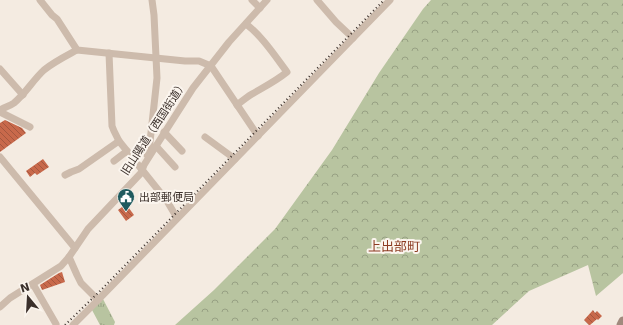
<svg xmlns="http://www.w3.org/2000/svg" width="623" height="325" font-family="'DejaVu Sans','Noto Sans JP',sans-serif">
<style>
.grass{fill:url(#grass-tufts)}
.forest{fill:url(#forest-crowns)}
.building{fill:url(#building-back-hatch)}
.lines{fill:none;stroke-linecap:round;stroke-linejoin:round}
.street{stroke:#cdbbac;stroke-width:7}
.secondary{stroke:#a18a7d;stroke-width:9}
.rail{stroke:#3b302b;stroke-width:2;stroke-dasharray:1 3;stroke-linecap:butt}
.labels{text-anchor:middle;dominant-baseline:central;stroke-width:4;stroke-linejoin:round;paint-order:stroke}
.street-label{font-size:11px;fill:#3b302b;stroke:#fbf5ee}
.poi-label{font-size:11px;fill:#3b302b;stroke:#fbf5ee;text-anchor:start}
.quarter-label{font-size:13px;fill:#8c3b22;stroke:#fbf5ee}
</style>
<defs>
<pattern id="grass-tufts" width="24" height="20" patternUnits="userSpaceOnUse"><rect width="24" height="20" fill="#b8c4a0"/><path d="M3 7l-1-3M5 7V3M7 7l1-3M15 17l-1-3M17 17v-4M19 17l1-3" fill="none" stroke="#97a083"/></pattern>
<pattern id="forest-crowns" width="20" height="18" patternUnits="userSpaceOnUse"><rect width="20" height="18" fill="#b8c4a0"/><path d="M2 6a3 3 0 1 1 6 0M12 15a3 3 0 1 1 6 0" fill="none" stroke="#97a083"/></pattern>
<pattern id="building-back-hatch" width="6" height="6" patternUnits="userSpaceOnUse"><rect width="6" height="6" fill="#c8694b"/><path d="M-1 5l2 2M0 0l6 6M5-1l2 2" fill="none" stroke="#a4573f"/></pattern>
</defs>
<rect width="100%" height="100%" fill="#f4ebe1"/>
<polygon class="grass" points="103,299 115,322 114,325 100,325 92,310"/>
<polygon class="forest" points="431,0 623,0 623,273 596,296 588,265 529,291 492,325 175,325 214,290 275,229 332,150 379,73 423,9"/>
<g class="building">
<polygon points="5,120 22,128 26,133 0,152 0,123"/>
<polygon points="43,159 49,167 37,175 35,173 30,177 26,171"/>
<polygon points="126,204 134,215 126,221 118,210"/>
<polygon points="62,272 65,282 42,290 40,285 59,273"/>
<polygon points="593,310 595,313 597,311 602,316 598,320 597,319 590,325 589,325 584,320"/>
</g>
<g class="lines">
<g class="street">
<polyline points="40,0 52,15 57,19 77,50 185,61 199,61 211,66 258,136"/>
<polyline points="252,0 260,8"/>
<polyline points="353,38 390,0"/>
<polyline points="109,53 112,126 114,131 119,141 167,201 177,218"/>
<polyline points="0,69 23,95"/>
<path d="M237,105C242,101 247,97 252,94C264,87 276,81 287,72C275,56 262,36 246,24"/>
<path d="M0,110C5,107 10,106 14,103C26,93 33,80 44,70C54,62 66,56 77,50"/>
<polyline points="0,112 30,127"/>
<polyline points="164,132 182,151"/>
<polyline points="205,137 235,159"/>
<polyline points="156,146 175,167"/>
<polyline points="147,155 149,151 157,78 154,15 152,0"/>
<polyline points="0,157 75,248"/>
<polyline points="114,161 127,151"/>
<polyline points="65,175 71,172 79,169 119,141"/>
<polyline points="69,257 77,275 81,283 98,300"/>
<polyline points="33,284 56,324"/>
<polyline points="0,307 10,298 61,266 69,257 88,229 141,173 144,165 156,146 193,88 229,42 267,0"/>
<polyline points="73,325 98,300 353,38 336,22 317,0"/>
</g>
<polyline class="secondary" points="621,325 623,321"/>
<polyline class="rail" points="65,325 100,291 384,0"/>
</g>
<defs>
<symbol id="civic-pin" viewBox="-11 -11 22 30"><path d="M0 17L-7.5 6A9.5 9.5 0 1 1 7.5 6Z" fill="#1f5a5e" stroke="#fbf5ee"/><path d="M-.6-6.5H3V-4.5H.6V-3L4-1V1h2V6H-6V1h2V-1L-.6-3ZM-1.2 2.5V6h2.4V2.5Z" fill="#fff"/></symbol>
</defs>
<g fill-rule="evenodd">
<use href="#civic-pin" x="116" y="187" width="20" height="27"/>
</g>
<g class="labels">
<g class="street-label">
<text transform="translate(154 128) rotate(-57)">旧山陽道（西国街道）</text>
</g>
<g class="poi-label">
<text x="139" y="197">出部郵便局</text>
</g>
<g class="quarter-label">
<text x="394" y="246">上出部町</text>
</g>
</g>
<g transform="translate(28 297) rotate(342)" stroke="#fbf5ee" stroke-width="3" paint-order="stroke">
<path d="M0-3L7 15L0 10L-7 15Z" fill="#3b302b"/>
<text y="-6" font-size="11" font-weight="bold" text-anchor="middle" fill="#3b302b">N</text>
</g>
</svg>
